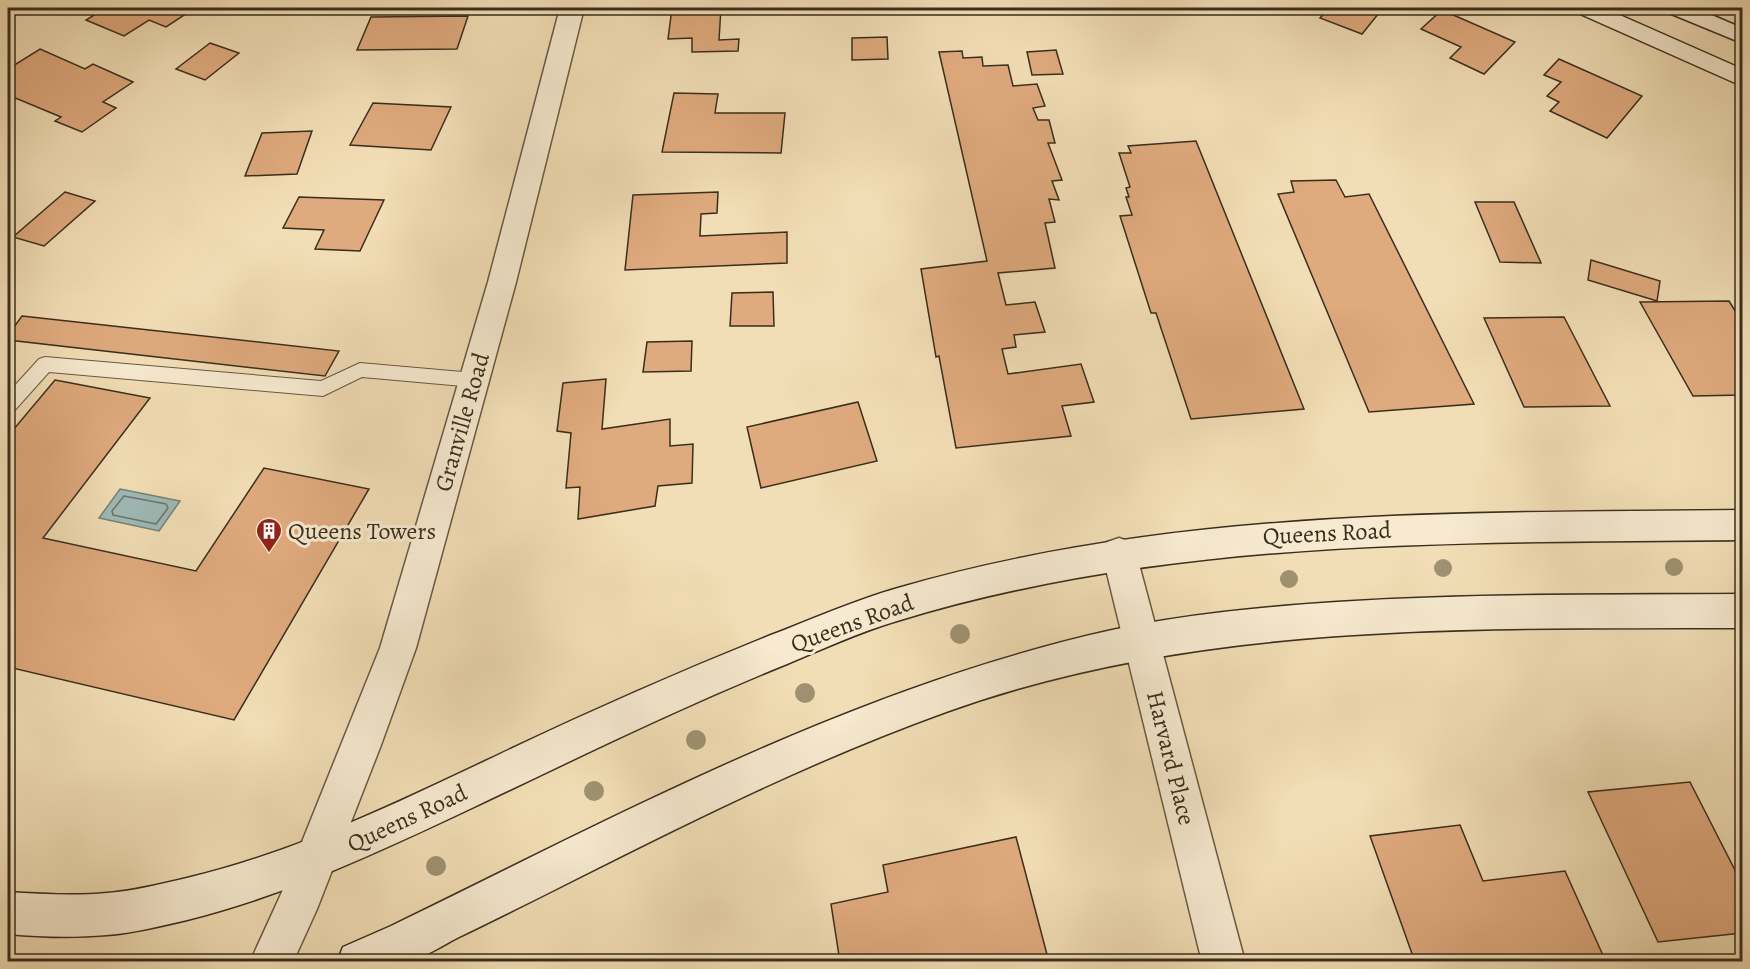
<svg xmlns="http://www.w3.org/2000/svg" width="1750" height="969" font-family="Alegreya,serif">
<style>
.water{fill:#9fbab8;stroke:#76827a;stroke-width:1.5}
.lines{fill:none;stroke-linecap:round;stroke-linejoin:round}
.shore{stroke:#6c746b;stroke-width:1.5}
.building{fill:#dfaa7e;stroke:#392e1e;stroke-width:1.5}
.lane-casing{stroke:#675a44;stroke-width:2}
.street-casing{stroke:#675a44;stroke-width:3}
.secondary-casing{stroke:#392e1e;stroke-width:3}
.lane{fill:#f7ead0;fill-rule:evenodd}
.street{fill:#f7ead0;fill-rule:evenodd}
.secondary{fill:#f7ead0;fill-rule:evenodd}
.tree{fill:#9f9171}
.labels{text-anchor:middle;dominant-baseline:central;stroke-width:6;stroke-linejoin:round;paint-order:stroke}
.street-label{font-size:24px;fill:#392e1e;stroke:#f7ead0}
.poi-label{font-size:24px;fill:#392e1e;stroke:#f7ead0;text-anchor:start}
</style>
<rect width="100%" height="100%" fill="#f2deb6"/>
<filter id="stains"><feTurbulence type="fractalNoise" baseFrequency=".00333" numOctaves="4"/><feColorMatrix values="0 0 0 0 .2 0 0 0 0 .09 0 0 0 0 .02 0 0 0 .5 -.17"/></filter>
<radialGradient id="worn" r=".72"><stop offset=".6" stop-color="#630" stop-opacity="0"/><stop offset="1" stop-color="#630" stop-opacity=".3"/></radialGradient>
<polygon class="water" points="120,489 180,501 159,531 99,518"/>
<g class="lines">
<polygon class="shore" points="124,496 166,504 168,508 156,524 113,515 112,511"/>
</g>
<g class="building">
<polygon points="105,8 195,8 166,27 149,20 124,36 86,20"/>
<polygon points="672,8 721,8 719,40 739,39 738,51 692,52 692,38 668,39"/>
<polygon points="1329,8 1383,8 1362,34 1320,18"/>
<polygon points="1442,10 1515,42 1484,74 1450,58 1461,47 1421,29"/>
<polygon points="468,16 457,49 357,50 371,17"/>
<polygon points="887,37 888,59 852,60 852,38"/>
<polygon points="210,43 239,53 205,80 176,69"/>
<polygon points="40,49 85,69 93,64 133,82 103,102 116,108 82,132 55,121 61,117 8,95 8,69"/>
<polygon points="1056,50 1063,74 1032,75 1027,52"/>
<polygon points="962,51 963,58 982,57 983,66 1008,65 1013,86 1037,84 1045,106 1033,108 1038,120 1049,120 1055,143 1048,143 1062,180 1052,181 1059,200 1049,199 1055,222 1045,223 1055,268 998,273 1006,305 1035,302 1045,332 1014,335 1016,347 1002,349 1008,374 1081,364 1094,402 1062,406 1071,436 956,448 939,356 936,357 921,269 987,261 939,52"/>
<polygon points="1559,59 1642,96 1607,138 1550,111 1559,102 1547,96 1561,82 1544,75"/>
<polygon points="674,93 718,94 715,113 785,113 781,153 662,152"/>
<polygon points="373,103 451,107 431,150 350,145"/>
<polygon points="312,131 297,174 245,176 262,133"/>
<polygon points="1196,141 1304,409 1191,419 1156,313 1151,313 1120,216 1132,215 1126,197 1129,197 1126,188 1130,187 1119,153 1131,153 1128,146"/>
<polygon points="1336,180 1345,197 1369,194 1474,404 1369,412 1278,194 1294,192 1291,181"/>
<polygon points="65,192 95,201 44,246 13,237"/>
<polygon points="718,192 717,213 701,214 700,236 787,232 787,263 625,270 633,195"/>
<polygon points="299,197 384,200 360,251 315,249 324,230 283,228"/>
<polygon points="1475,202 1514,202 1541,263 1500,262"/>
<polygon points="1591,260 1660,281 1657,301 1588,280"/>
<polygon points="773,292 774,326 730,326 732,293"/>
<polygon points="1729,301 1742,322 1742,395 1693,396 1640,302"/>
<polygon points="22,316 339,351 325,376 8,340 8,335"/>
<polygon points="1564,317 1610,406 1524,407 1484,318"/>
<polygon points="692,341 691,371 643,372 647,342"/>
<polygon points="606,379 602,429 670,419 670,446 693,444 692,483 658,486 655,506 578,519 580,487 566,488 571,433 557,431 563,383"/>
<polygon points="55,380 150,398 43,538 196,571 264,468 369,489 234,720 8,667 8,436"/>
<polygon points="858,402 877,461 761,488 747,427"/>
<polygon points="1690,782 1742,884 1742,933 1658,942 1588,792"/>
<polygon points="1460,825 1483,881 1565,871 1606,962 1415,962 1370,836"/>
<polygon points="1016,837 1049,962 900,962 899,956 876,962 840,962 831,904 888,892 883,865"/>
</g>
<g class="lines">
<defs>
<polygon id="lane" points="45,357 321,381 360,363 474,373 480,375 483,380 480,385 474,387 362,377 323,396 49,372 15,410 8,412 8,393 39,359"/>
<g id="street">
<polygon points="560,8 584,8 516,282 416,648 381,745 317,909 293,962 250,962 281,894 380,648 488,282"/>
<polygon points="1119,538 1131,542 1136,553 1245,962 1202,962 1102,553 1107,542"/>
</g>
<g id="secondary">
<polygon points="1574,8 1604,8 1742,69 1742,86 1578,13"/>
<polygon points="1665,8 1695,8 1742,28 1742,43 1669,13"/>
<path d="M1742,510V540C1458,543 1171,537 897,621C859,632 823,649 787,664C681,707 577,758 474,807C381,851 287,895 187,920C161,926 134,933 107,935C74,938 40,937 8,934V892C41,894 74,896 107,893C134,891 161,884 187,878C296,852 397,803 498,755C588,712 679,672 771,635C813,619 855,600 898,588C1173,508 1459,513 1742,510Z"/>
<path d="M1742,594V628C1475,629 1201,620 946,712C818,758 697,818 576,879C536,899 497,919 457,938C442,946 426,956 410,961C393,965 356,962 337,962L343,947L391,926C625,812 856,687 1112,630C1185,614 1262,607 1337,602C1472,593 1607,595 1742,594Z"/>
</g>
</defs>
<use href="#lane" class="lane-casing"/>
<use href="#street" class="street-casing"/>
<use href="#secondary" class="secondary-casing"/>
<use href="#lane" class="lane"/>
<use href="#street" class="street"/>
<use href="#secondary" class="secondary"/>
</g>
<g class="tree">
<circle cx="1674" cy="567" r="9"/>
<circle cx="1443" cy="568" r="9"/>
<circle cx="1289" cy="579" r="9"/>
<circle cx="960" cy="634" r="10"/>
<circle cx="805" cy="693" r="10"/>
<circle cx="696" cy="740" r="10"/>
<circle cx="594" cy="791" r="10"/>
<circle cx="436" cy="866" r="10"/>
</g>
<defs>
<symbol id="building-pin" viewBox="-11 -11 22 30"><path d="M0 17L-7.5 6A9.5 9.5 0 1 1 7.5 6Z" fill="#8f2418" stroke="#f7ead0"/><path d="M-4-6H4V6H1V3H-1V6H-4ZM-2.5-4.3h1.7v1.8h-1.7ZM.8-4.3h1.7v1.8H.8ZM-2.5-1h1.7V.8h-1.7ZM.8-1h1.7V.8H.8Z" fill="#fff"/></symbol>
</defs>
<g fill-rule="evenodd">
<use href="#building-pin" x="254" y="516" width="30" height="40"/>
</g>
<g class="labels">
<g class="street-label">
<text transform="translate(462 422) rotate(-74)">Granville Road</text>
<text transform="translate(1327 533) rotate(-3)">Queens Road</text>
<text transform="translate(852 623) rotate(-20)">Queens Road</text>
<text transform="translate(1171 758) rotate(76)">Harvard Place</text>
<text transform="translate(407 818) rotate(-25)">Queens Road</text>
</g>
<g class="poi-label">
<text x="288" y="531">Queens Towers</text>
</g>
</g>
<rect width="1750" height="969" fill="none" stroke="#f2deb6" stroke-width="30"/>
<rect x="9" y="9" width="1732" height="951" fill="none" stroke="#392e1e" stroke-width="3"/>
<rect x="15" y="15" width="1720" height="939" fill="none" stroke="#392e1e" stroke-width="1.5"/>
<rect width="100%" height="100%" filter="url(#stains)"/>
<rect width="100%" height="100%" fill="url(#worn)"/>
</svg>
